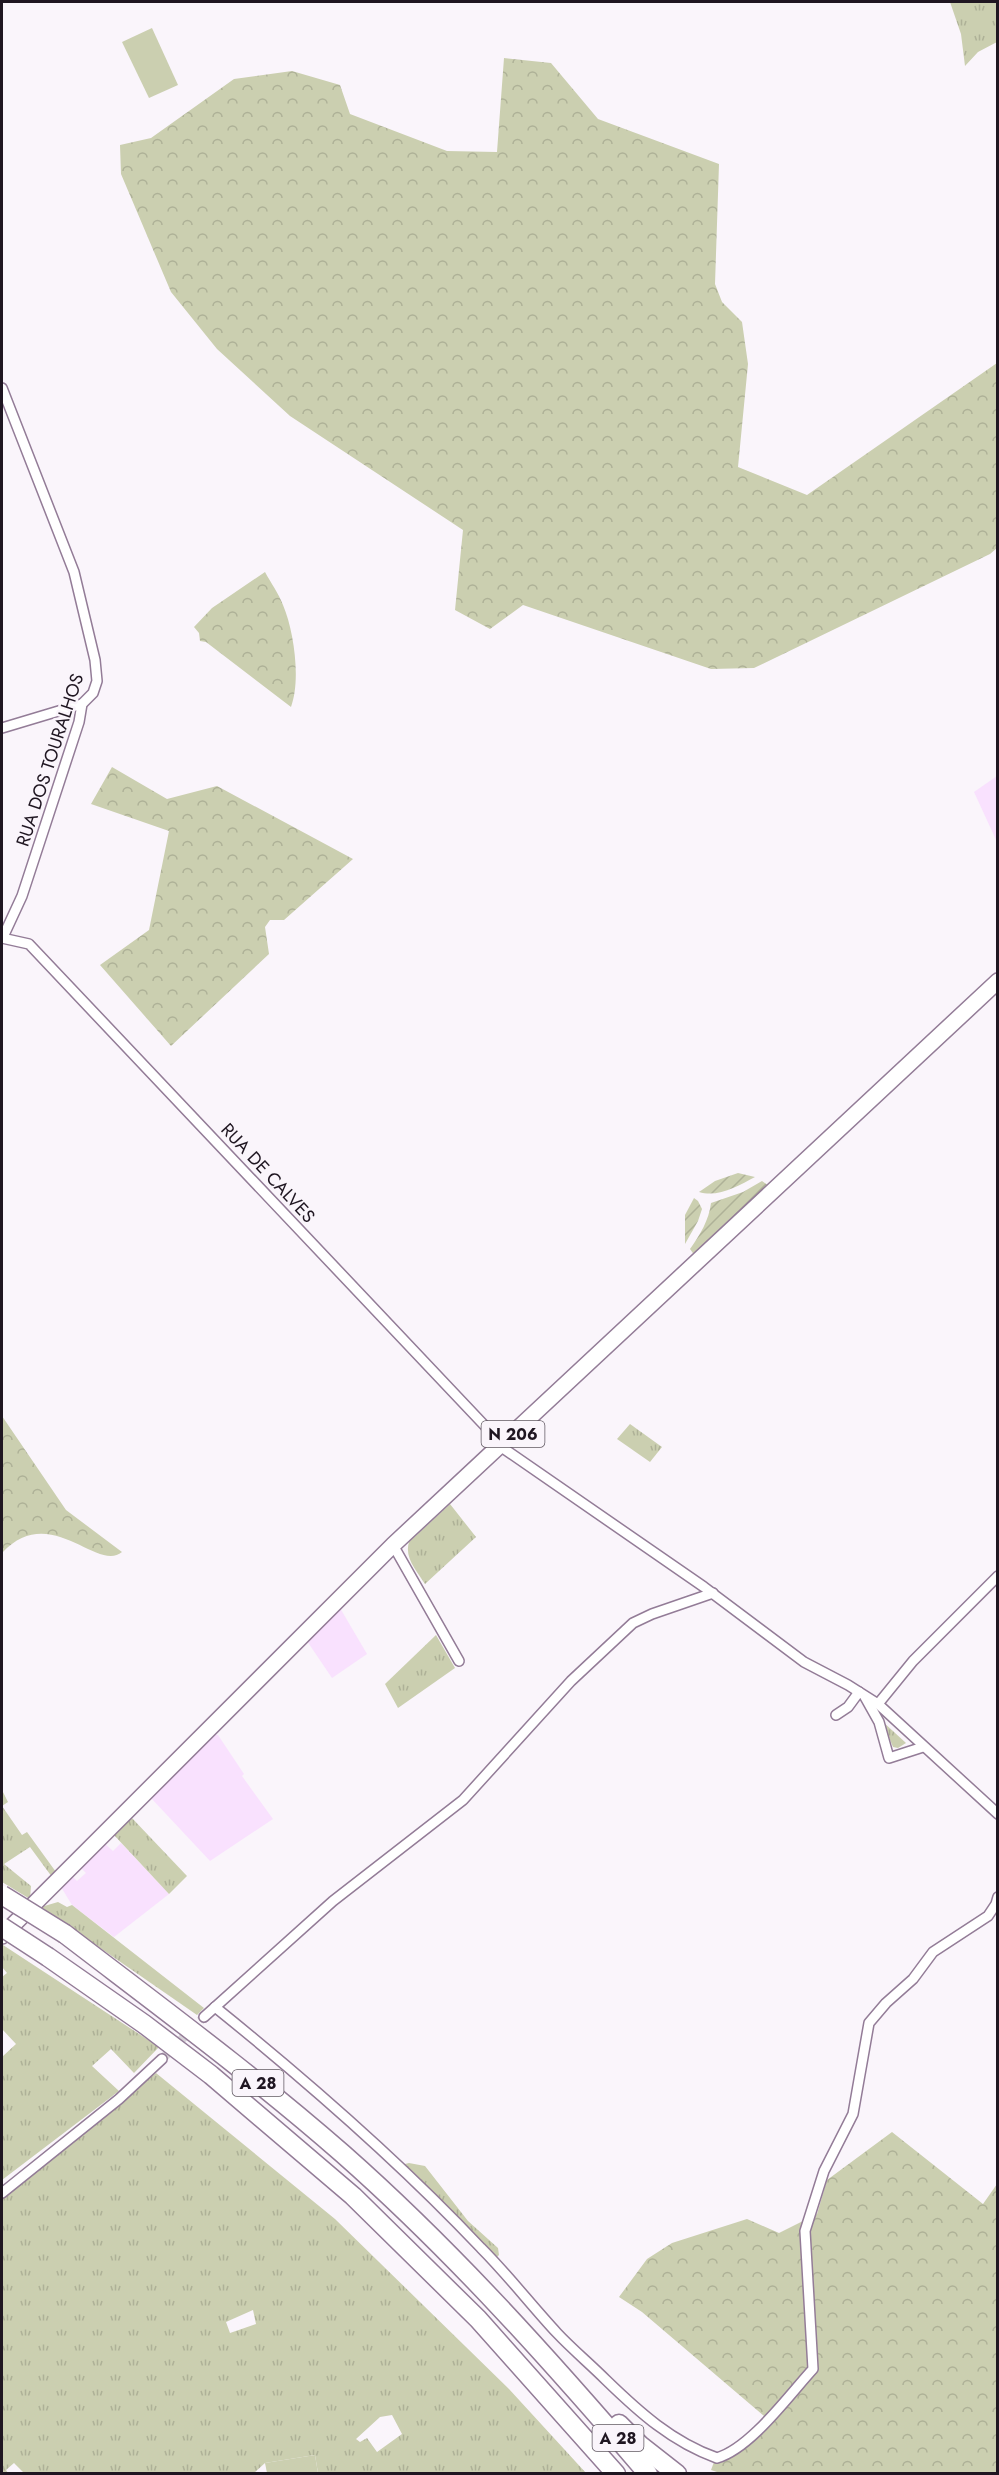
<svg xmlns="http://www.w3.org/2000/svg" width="999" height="2475" font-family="Jost,sans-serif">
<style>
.built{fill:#f9e1fe}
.grass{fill:url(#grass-tufts);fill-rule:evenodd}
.forest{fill:url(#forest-crowns)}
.garden{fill:url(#garden-furrows)}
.pitch{fill:#cbcfb0}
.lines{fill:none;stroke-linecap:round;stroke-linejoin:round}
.minor-tunnel{stroke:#d9d4da;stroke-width:9;stroke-dasharray:9 4.5;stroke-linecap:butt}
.minor-casing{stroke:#937c97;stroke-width:12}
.primary-casing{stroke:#937c97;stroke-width:18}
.motorway-casing{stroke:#937c97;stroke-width:21}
.minor{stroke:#fff;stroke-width:9}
.primary{stroke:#fff;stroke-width:15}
.motorway{stroke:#fff;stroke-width:18}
.motorway-bridge-casing{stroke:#937c97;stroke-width:21;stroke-linecap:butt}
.motorway-bridge{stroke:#fff;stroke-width:18}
.labels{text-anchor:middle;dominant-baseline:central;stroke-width:5;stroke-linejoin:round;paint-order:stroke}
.shield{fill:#faf5fb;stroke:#615962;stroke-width:1.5}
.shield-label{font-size:16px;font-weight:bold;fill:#1f1621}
.street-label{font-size:18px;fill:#1f1621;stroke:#faf5fb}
</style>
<defs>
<pattern id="grass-tufts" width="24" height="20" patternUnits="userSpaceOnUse" patternTransform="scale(1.5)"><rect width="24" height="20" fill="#cbcfb0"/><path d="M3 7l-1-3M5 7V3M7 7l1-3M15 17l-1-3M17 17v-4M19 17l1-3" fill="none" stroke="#aeb197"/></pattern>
<pattern id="forest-crowns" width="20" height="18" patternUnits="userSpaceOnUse" patternTransform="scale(1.5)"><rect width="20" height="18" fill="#cbcfb0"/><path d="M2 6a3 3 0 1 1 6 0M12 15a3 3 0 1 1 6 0" fill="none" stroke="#aeb197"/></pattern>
<pattern id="garden-furrows" width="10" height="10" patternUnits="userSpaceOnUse" patternTransform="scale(1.5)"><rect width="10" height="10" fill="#cbcfb0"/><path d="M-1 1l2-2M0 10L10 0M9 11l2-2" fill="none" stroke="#aeb197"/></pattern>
</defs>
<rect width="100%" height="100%" fill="#faf5fb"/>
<g class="built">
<polygon points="997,776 997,842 974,792"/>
<polygon points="340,1608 367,1654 332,1678 307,1641"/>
<polygon points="213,1735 218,1735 244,1774 242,1776 273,1819 210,1861 151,1798"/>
<polygon points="121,1843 169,1894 114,1937 72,1905 61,1887 73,1877 77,1881 86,1873 81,1868 105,1844 113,1851"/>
</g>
<g class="grass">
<polygon points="950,2 997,2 997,42 978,52 965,66 961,34"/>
<polygon points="630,1424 662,1447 650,1462 617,1439"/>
<path d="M450,1504L476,1537L425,1584C417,1571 404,1558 409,1542Z"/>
<polygon points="436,1635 455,1668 398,1708 385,1684"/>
<polygon points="882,1721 906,1743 898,1748 893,1747"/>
<polygon points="2,1790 8,1802 2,1806 22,1835 27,1832 56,1872 52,1877 30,1847 4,1864 31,1886 30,1899 2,1882"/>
<polygon points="131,1817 187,1876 169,1894 114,1835"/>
<polygon points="58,1902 67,1907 72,1905 204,2008 197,2015 41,1907"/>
<polygon points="3,1945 159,2047 134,2073 111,2049 92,2066 119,2091 2,2180 2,2057 16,2044 2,2029 2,1977 7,1973 2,1967 2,1946"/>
<path d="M156,2073L335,2219L509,2389L586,2473H318L315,2455L265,2463L254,2473L25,2474L14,2463L6,2470L8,2473L2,2474V2196ZM253,2310L256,2324L230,2333L226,2322ZM392,2415L402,2434L377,2452L367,2438L360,2442L356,2439L380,2417Z"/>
<polygon points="409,2163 425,2166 468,2221 498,2248 499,2255 495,2259 401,2165"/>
</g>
<g class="forest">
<polygon points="504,58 551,63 598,119 719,164 715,284 722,302 742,322 748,364 738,467 807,495 997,363 997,548 990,554 754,668 711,669 523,605 490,629 455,610 463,530 290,416 217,349 171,292 121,174 120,145 151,138 234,79 292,71 340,85 350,114 447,151 497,152"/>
<path d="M265,572C271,583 279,594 283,605C294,631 301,680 291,707L206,642L200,641L199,633L194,627L212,608Z"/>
<polygon points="112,767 167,799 217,786 353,859 284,920 270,920 265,927 269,954 171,1046 100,965 149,930 169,831 91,804"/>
<path d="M2,1416L66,1510L122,1552C97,1573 50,1501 2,1553Z"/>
<polygon points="892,2132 983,2204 997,2184 997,2473 723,2474 711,2470 714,2462 728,2458 770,2421 642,2312 619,2297 647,2259 672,2243 747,2219 779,2233 817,2214 827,2180"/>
</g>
<g class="garden">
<path d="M738,1173L755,1177C738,1186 718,1198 699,1192L715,1181Z"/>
<path d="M762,1181L769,1186L695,1256L690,1249C700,1235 709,1220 711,1203L743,1192Z"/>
<polygon points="694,1198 698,1201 702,1209 698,1221 685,1244 685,1215"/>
</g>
<g class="pitch">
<polygon points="152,28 178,85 149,98 122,42"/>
<polygon points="315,2455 318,2473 267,2473 265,2463"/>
</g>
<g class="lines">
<polyline class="minor-tunnel" points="162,2059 204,2017"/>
<defs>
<g id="minor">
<polyline points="2,388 74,572 95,660 97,681 93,693 82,704 79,722 22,896 3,937"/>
<polyline points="2,728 82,704"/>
<polyline points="2,938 29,944 485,1426 500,1446 704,1587 804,1662 848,1685 878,1704 998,1814"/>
<polyline points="393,1545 459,1661"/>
<polyline points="865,1697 879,1722 889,1758 923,1747"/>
<polyline points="878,1704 913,1661 998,1576"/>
<polyline points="836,1715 848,1707 859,1692"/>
<path d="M215,2007C308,2082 399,2161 481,2248C508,2275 531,2305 557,2333C572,2349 590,2364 606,2380C639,2412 672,2442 717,2458C751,2448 789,2395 813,2369L805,2231L824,2171L853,2114L869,2023L886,2003L913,1979L933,1952L988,1916L996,1904L998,1897"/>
<polyline points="204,2017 333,1901 463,1800 571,1681 633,1623 652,1614 713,1593"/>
<polyline points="2,2193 119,2099 162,2059"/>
</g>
<polyline id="primary" points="2,1936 393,1545 998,981"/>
<g id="motorway">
<path d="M65,1934C159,2006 254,2076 343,2154C454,2252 552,2362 648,2474"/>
<polyline points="48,1957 144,2024 211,2075 353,2196 478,2319 616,2474"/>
<polyline points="619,2424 640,2445 677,2474"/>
</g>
</defs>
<use href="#minor" class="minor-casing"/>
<use href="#primary" class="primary-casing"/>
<use href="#motorway" class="motorway-casing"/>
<use href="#minor" class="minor"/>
<use href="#primary" class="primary"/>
<use href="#motorway" class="motorway"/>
<defs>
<g id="motorway-bridge">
<polyline points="2,1895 65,1934"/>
<polyline points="2,1927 48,1957"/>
</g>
</defs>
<use href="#motorway-bridge" class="motorway-bridge-casing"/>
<use href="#motorway-bridge" class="motorway-bridge"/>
</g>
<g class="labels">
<g class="shield">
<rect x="481.5" y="1421" width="63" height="26" rx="4.5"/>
<rect x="232.5" y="2070" width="51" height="26" rx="4.5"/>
<rect x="592.5" y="2425" width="51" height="26" rx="4.5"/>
</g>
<g class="shield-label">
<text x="513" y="1434">N 206</text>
<text x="258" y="2083">A 28</text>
<text x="618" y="2438">A 28</text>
</g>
<g class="street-label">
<text transform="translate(50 760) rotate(-72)">RUA DOS TOURALHOS</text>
<text transform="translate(268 1173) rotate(47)">RUA DE CALVES</text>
</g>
</g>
<rect width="999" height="2475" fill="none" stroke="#1f1621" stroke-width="6"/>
</svg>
